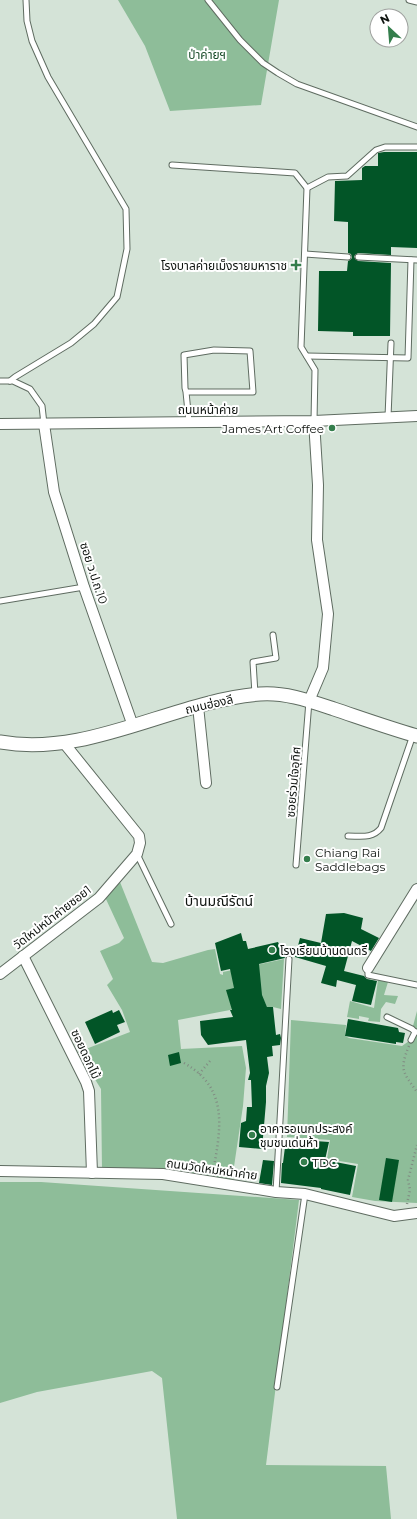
<svg xmlns="http://www.w3.org/2000/svg" width="417" height="1519" font-family="Montserrat,'Noto Sans Thai',sans-serif">
<style>
.green{fill:#8ebd99}
.building{fill:#025527}
.lines{fill:none;stroke-linecap:round;stroke-linejoin:round}
.service-casing{stroke:#5f6c61;stroke-width:7}
.minor-casing{stroke:#5f6c61;stroke-width:12}
.tertiary-casing{stroke:#5f6c61;stroke-width:15}
.path{stroke:#808b82;stroke-width:2.5;stroke-dasharray:1 3;stroke-linecap:butt}
.service{stroke:#fff;stroke-width:5}
.minor{stroke:#fff;stroke-width:10}
.tertiary{stroke:#fff;stroke-width:13}
.poi-dot{fill:#347e4c;stroke:#fff;stroke-width:1.5}
.labels{text-anchor:middle;dominant-baseline:central;stroke-width:4;stroke-linejoin:round;paint-order:stroke}
.park-label{font-size:12px;fill:#194c2a;stroke:#fff}
.poi-label{font-size:12px;fill:#0f1410;stroke:#fff;text-anchor:start}
.street-label{font-size:12px;fill:#0f1410;stroke:#fff}
.quarter-label{font-size:14px;fill:#0f1410;stroke:#fff}
</style>
<rect width="100%" height="100%" fill="#d4e3d7"/>
<g class="green">
<polygon points="118,0 279,0 261,105 170,111 145,46"/>
<path d="M120,882L152,962L163,963L208,950L215,949L220,974L223,975V972L284,959L281,1009L273,1007H267L263,999L230,1010L178,1020L181,1049L242,1046L246,1068L243,1106L232,1180C189,1173 146,1170 102,1170L101,1089L78,1052L130,1032L122,1010L107,985L113,979L100,951L119,943L124,938L105,897Z"/>
<polygon points="378,980 388,982 384,995 398,996 395,1004 386,1002 381,1009 380,1022 368,1021 369,1018 359,1016 359,1019 347,1017 350,1001 374,1008"/>
<polygon points="417,1011 417,1203 375,1201 352,1197 358,1164 327,1159 330,1140 287,1137 291,1020 346,1025 345,1036 349,1038 402,1046 409,1041"/>
<polygon points="0,1182 41,1182 299,1200 266,1465 386,1466 391,1519 177,1519 162,1378 152,1371 37,1392 0,1403"/>
</g>
<g class="building">
<polygon points="384,152 417,152 417,248 391,247 391,255 358,253 355,255 354,257 358,261 391,263 390,336 353,336 353,332 318,331 319,271 347,271 348,261 350,260 352,258 351,254 348,253 348,222 334,221 335,181 362,180 362,168 365,166 378,166 378,153"/>
<polygon points="344,913 363,918 361,929 379,938 371,951 352,941 344,971 364,976 367,979 377,981 371,1005 352,1001 356,985 337,980 336,987 321,983 326,966 295,957 300,938 321,943 326,914"/>
<polygon points="241,933 243,941 246,941 248,949 278,942 285,958 259,964 262,995 267,1007 273,1007 276,1035 280,1034 281,1038 280,1045 272,1046 273,1056 267,1057 269,1073 266,1086 266,1102 262,1149 239,1147 241,1123 246,1121 247,1107 252,1107 251,1080 248,1080 250,1073 246,1040 208,1045 201,1035 200,1021 233,1017 230,1010 232,1010 226,990 234,988 230,969 221,971 215,943"/>
<polygon points="112,1010 113,1013 119,1010 125,1022 117,1025 120,1032 95,1044 85,1022"/>
<polygon points="348,1019 398,1028 399,1032 405,1033 403,1043 396,1042 396,1044 345,1036"/>
<polygon points="179,1052 181,1063 170,1066 168,1055"/>
<polygon points="286,1139 329,1142 325,1160 356,1166 350,1195 321,1189 321,1188 281,1183 282,1163 283,1163"/>
<polygon points="386,1158 399,1160 392,1202 379,1200"/>
<polygon points="263,1160 274,1161 272,1185 259,1183"/>
</g>
<g class="lines">
<defs>
<g id="service">
<polyline points="208,0 240,40 263,63 278,73 297,84 417,127"/>
<polyline points="409,0 417,2"/>
<polyline points="172,165 295,173 307,188 301,347 315,370 314,421"/>
<polyline points="307,188 328,177 347,176 376,150 385,147 417,147"/>
<polyline points="305,254 348,257"/>
<polyline points="358,257 417,260"/>
<polyline points="307,356 408,358 411,260"/>
<polyline points="0,381 13,381 30,389 42,406 44,424"/>
<polyline points="10,381 15,377 71,343 94,324 117,297 127,249 126,209 48,77 32,41 27,21 26,0"/>
<polyline points="186,392 253,392 250,351 214,350 184,355 185,388 186,392 189,422"/>
<polyline points="388,417 391,343"/>
<polyline points="0,601 84,587"/>
<polyline points="255,694 253,662 276,658 273,635"/>
<path d="M348,836C361,836 372,839 381,828L413,735"/>
<polyline points="137,854 171,924"/>
<polyline points="296,865 309,701"/>
<polyline points="368,968 368,975 417,985"/>
<polyline points="387,1017 412,1029 415,1032"/>
<polyline points="411,1040 415,1032 417,1032"/>
<polyline points="276,1192 289,959"/>
<polyline points="277,1387 305,1194"/>
</g>
<g id="minor">
<polyline points="0,424 314,421 417,416"/>
<polyline points="44,424 54,492 84,587 133,726"/>
<polyline points="309,701 323,668 328,614 317,540 318,485 314,421"/>
<polyline points="198,706 206,783"/>
<polyline points="23,956 86,1082 89,1091 92,1173"/>
<polyline points="368,968 417,889"/>
<polyline points="0,974 99,898 137,854 140,843 139,836 64,743"/>
<polyline points="0,1171 163,1174 276,1192 305,1194 394,1216 417,1213"/>
</g>
<path id="tertiary" d="M0,742C88,758 173,701 260,694C285,692 310,701 334,709C361,718 389,728 417,736"/>
</defs>
<use href="#service" class="service-casing"/>
<use href="#minor" class="minor-casing"/>
<use href="#tertiary" class="tertiary-casing"/>
<g class="path">
<path d="M409,1046C399,1070 403,1072 417,1092"/>
<path d="M184,1063C229,1088 221,1128 213,1172"/>
<polyline points="199,1074 210,1061"/>
<polyline points="407,1204 410,1190 408,1180 417,1145"/>
</g>
<use href="#service" class="service"/>
<use href="#minor" class="minor"/>
<use href="#tertiary" class="tertiary"/>
</g>
<g class="poi-dot">
<path d="M294 259h4v4h4v4h-4v4h-4v-4h-4v-4h4z"/>
<circle cx="332" cy="428" r="4"/>
<circle cx="307" cy="859" r="4"/>
<circle cx="272" cy="950" r="4"/>
<circle cx="252" cy="1135" r="4"/>
<circle cx="304" cy="1162" r="4"/>
</g>
<g class="labels">
<g class="park-label">
<text x="207" y="54">ป่าค่ายฯ</text>
</g>
<g class="poi-label">
<text x="287" y="265" text-anchor="end">โรงบาลค่ายเม็งรายมหาราช</text>
<text x="324" y="428" text-anchor="end">James Art Coffee</text>
<text x="315" y="852">Chiang Rai<tspan x="315" dy="14">Saddlebags</tspan></text>
<text x="280" y="950">โรงเรียนบ้านดนตรี</text>
<text x="260" y="1128">อาคารอเนกประสงค์<tspan x="260" dy="14">ชุมชนเด่นห้า</tspan></text>
<text x="312" y="1162">TDC</text>
</g>
<g class="street-label">
<text x="208" y="409">ถนนหน้าค่าย</text>
<text transform="translate(94 573) rotate(72)">ซอย ว.ป.ถ.10</text>
<text transform="translate(209 704) rotate(-13)">ถนนฮ่องลี</text>
<text transform="translate(293 782) rotate(-85)">ซอยร่วมใจอุทิศ</text>
<text transform="translate(52 917) rotate(-38)">วัดใหม่หน้าค่ายซอย1</text>
<text transform="translate(86 1054) rotate(65)">ซอยดอกไม้</text>
<text transform="translate(212 1169) rotate(8)">ถนนวัดใหม่หน้าค่าย</text>
</g>
<g class="quarter-label">
<text x="219" y="901">บ้านมณีรัตน์</text>
</g>
</g>
<g transform="translate(389 28) rotate(334)"><circle r="19" fill="#ffffff" stroke="#9fa19f"/>
<path d="M0-3L7 15L0 10L-7 15Z" fill="#347e4c"/>
<text y="-6" font-size="11" font-weight="bold" text-anchor="middle" fill="#0f1410">N</text>
</g>
</svg>
